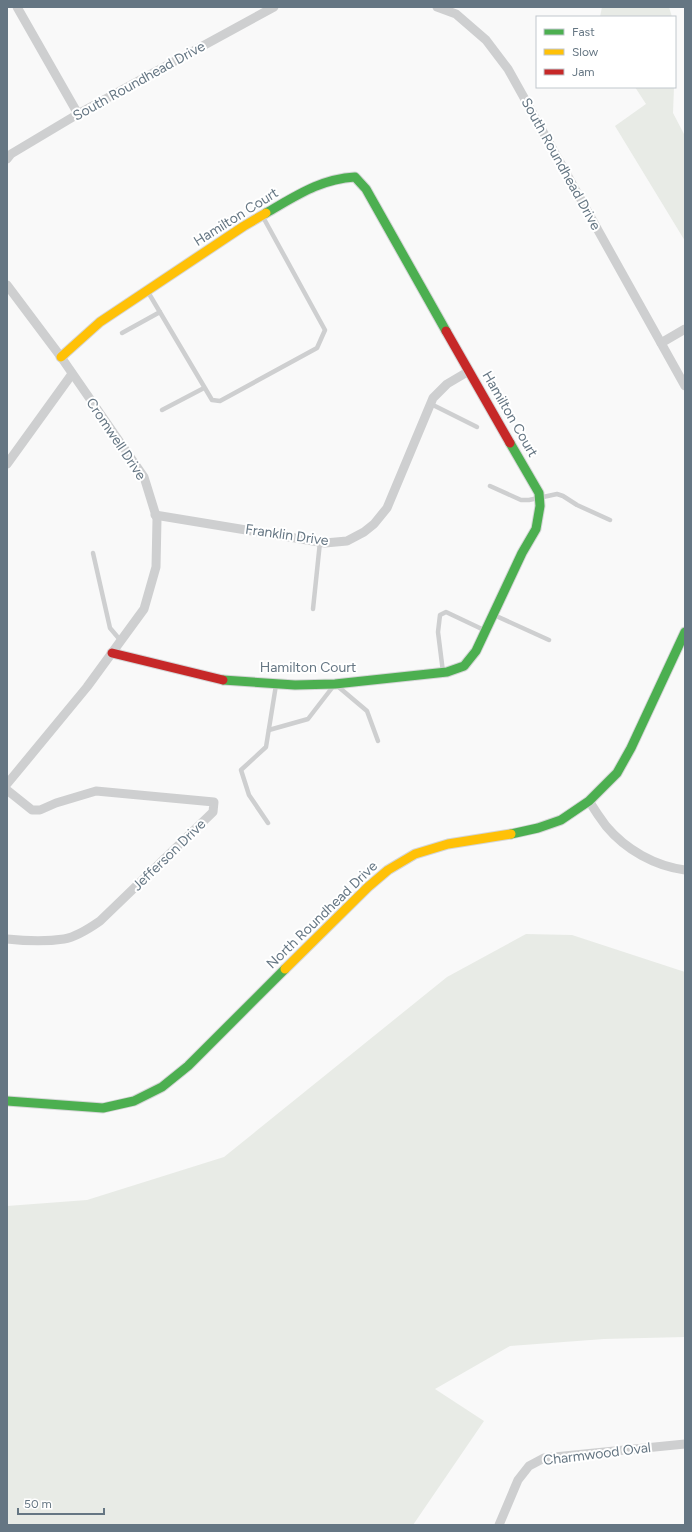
<svg xmlns="http://www.w3.org/2000/svg" width="692" height="1532" font-family="Figtree,sans-serif">
<style>
.green{fill:#e8ebe6}
.lines{fill:none;stroke-linecap:round;stroke-linejoin:round}
.fast-casing{stroke:#d5d6d7;stroke-width:11}
.slow-casing{stroke:#d5d6d7;stroke-width:11}
.jam-casing{stroke:#d5d6d7;stroke-width:11}
.lane{stroke:#cecfd0;stroke-width:4.5}
.street{stroke:#cecfd0;stroke-width:9}
.fast{stroke:#4caf50;stroke-width:9}
.slow{stroke:#ffc107;stroke-width:9}
.jam{stroke:#c62828;stroke-width:9}
.labels{text-anchor:middle;dominant-baseline:central;stroke-width:4;stroke-linejoin:round;paint-order:stroke}
.street-label{font-size:14px;fill:#657683;stroke:#fff}
</style>
<rect width="100%" height="100%" fill="#f9f9f9"/>
<g class="green">
<polygon points="602,7 669,7 672,17 600,17"/>
<polygon points="635,87 674,87 673,113 685,136 685,241 615,126 646,104"/>
<polygon points="526,934 572,935 685,972 685,1337 604,1339 510,1346 435,1389 484,1421 413,1525 7,1525 7,1206 87,1200 224,1157 447,977"/>
</g>
<g class="lines">
<defs>
<g id="fast">
<path d="M266,213C296,196 320,179 355,177L366,189L446,331"/>
<polyline points="223,680 295,685 335,684 447,672 464,666 476,651 522,553 536,529 540,506 539,493 510,443"/>
<polyline points="511,834 538,828 561,820 589,801 617,773 631,748 685,632"/>
<polyline points="7,1101 103,1108 134,1101 162,1087 188,1066 285,969"/>
</g>
<g id="slow">
<polyline points="61,357 100,322 244,226 266,213"/>
<polyline points="285,969 368,887 388,870 415,854 448,844 511,834"/>
</g>
<g id="jam">
<polyline points="446,331 510,443"/>
<polyline points="112,653 223,680"/>
</g>
</defs>
<use href="#fast" class="fast-casing"/>
<use href="#slow" class="slow-casing"/>
<use href="#jam" class="jam-casing"/>
<g class="lane">
<polyline points="148,292 212,400 220,401 317,348 325,330 263,217"/>
<polyline points="122,333 160,312"/>
<polyline points="431,404 477,427"/>
<polyline points="162,410 204,388"/>
<polyline points="490,486 521,500 529,500 557,494 563,496 577,505 610,520"/>
<polyline points="93,553 110,628 121,641"/>
<polyline points="313,609 320,542"/>
<polyline points="494,615 549,640"/>
<polyline points="443,672 438,632 440,615 446,612 484,630"/>
<polyline points="269,730 308,719 335,684 367,711 378,741"/>
<polyline points="268,823 249,795 241,770 266,747 276,685"/>
</g>
<g class="street">
<polyline points="17,7 78,114"/>
<polyline points="437,7 456,14 486,40 508,69 685,386"/>
<polyline points="7,159 11,154 78,114 274,7"/>
<polyline points="7,285 61,357 144,477 157,519 156,567 144,609 87,687 7,784"/>
<polyline points="661,343 685,329"/>
<polyline points="7,464 72,374"/>
<polyline points="155,515 325,543 347,541 364,532 374,524 387,508 433,398 447,384 469,371"/>
<path d="M7,790L32,810H40L56,803L96,791L214,802L213,812L100,921C90,928 76,937 64,939C45,942 25,941 7,939"/>
<path d="M589,801C594,809 600,818 606,826C626,850 655,866 685,870"/>
<polyline points="499,1525 518,1480 529,1466 544,1458 685,1444"/>
</g>
<use href="#fast" class="fast"/>
<use href="#slow" class="slow"/>
<use href="#jam" class="jam"/>
</g>
<g class="labels">
<g class="street-label">
<text transform="translate(139 81) rotate(-29)">South Roundhead Drive</text>
<text transform="translate(561 164) rotate(61)">South Roundhead Drive</text>
<text transform="translate(236 217) rotate(-32)">Hamilton Court</text>
<text transform="translate(510 414) rotate(60)">Hamilton Court</text>
<text transform="translate(116 439) rotate(56)">Cromwell Drive</text>
<text transform="translate(287 535) rotate(8)">Franklin Drive</text>
<text x="308" y="667">Hamilton Court</text>
<text transform="translate(169 855) rotate(-44)">Jefferson Drive</text>
<text transform="translate(322 915) rotate(-44)">North Roundhead Drive</text>
<text transform="translate(597 1454) rotate(-7)">Charmwood Oval</text>
</g>
</g>
<rect width="692" height="1532" fill="none" stroke="#657683" stroke-width="16"/>
<rect x="536" y="16" width="140" height="72" fill="#ffffff" stroke="#c1c8cd"/>
<rect x="544" y="29" width="20" height="6" fill="#4caf50" stroke="#c1c8cd"/>
<text x="572" y="36" font-size="12" fill="#657683">Fast</text>
<rect x="544" y="49" width="20" height="6" fill="#ffc107" stroke="#c1c8cd"/>
<text x="572" y="56" font-size="12" fill="#657683">Slow</text>
<rect x="544" y="69" width="20" height="6" fill="#c62828" stroke="#c1c8cd"/>
<text x="572" y="76" font-size="12" fill="#657683">Jam</text>
<path d="M18 1508v6h86v-6" fill="none" stroke="#657683" stroke-width="2"/>
<text x="24" y="1508" font-size="12" fill="#657683" stroke="#ffffff" stroke-width="3" paint-order="stroke">50 m</text>
</svg>
